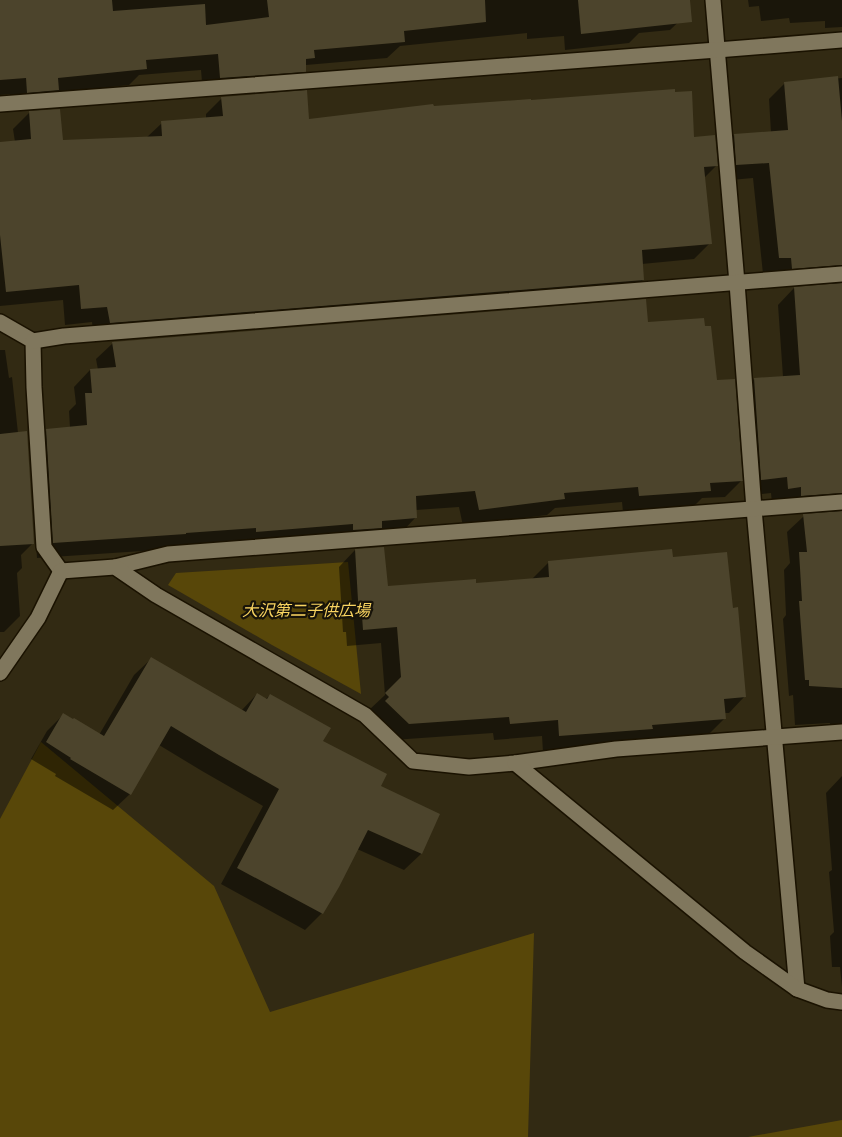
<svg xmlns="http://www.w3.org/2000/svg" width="842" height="1137" font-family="Spectral,'Noto Sans JP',serif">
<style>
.green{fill:#584709}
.shadow{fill:#0007}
.building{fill:#4c442c}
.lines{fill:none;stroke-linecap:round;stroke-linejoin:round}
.street-casing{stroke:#1a1200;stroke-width:18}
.street{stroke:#80775d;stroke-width:15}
.labels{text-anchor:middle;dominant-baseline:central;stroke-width:4.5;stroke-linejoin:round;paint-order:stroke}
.park-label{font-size:16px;font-style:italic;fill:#f9d460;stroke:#171309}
</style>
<rect width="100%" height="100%" fill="#322a13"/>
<g class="green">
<polygon points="348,562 361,694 272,645 168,585 176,573"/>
<polygon points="41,742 214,886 270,1012 534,933 528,1137 0,1137 0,819"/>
<polygon points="842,1120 842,1137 748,1137"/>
</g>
<g class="shadow">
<polygon points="0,0 686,0 687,14 670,30 639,33 629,43 565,50 564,36 527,39 527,33 400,46 387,58 306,65 305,71 288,88 203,94 201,70 139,75 129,85 55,93 11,109 10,94 0,95"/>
<polygon points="748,0 842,0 842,27 825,28 825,21 790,23 789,18 761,21 759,6 749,7"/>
<polygon points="842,78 842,728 830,729 830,723 795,725 793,695 789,696 783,619 786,615 784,570 790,563 787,532 804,516 834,513 829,509 772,504 771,493 745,496 738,396 754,379 783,377 778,305 794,288 834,285 830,282 763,274 753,178 720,181 718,152 734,135 771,133 769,99 785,83"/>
<polygon points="222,98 307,121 432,107 693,138 716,166 704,178 710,243 694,259 642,264 643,280 627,296 94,339 92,322 65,325 63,300 0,306 0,143 15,142 13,129 30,112 62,141 146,138 162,123 206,119 206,114"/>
<polygon points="647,324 716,382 741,481 725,497 702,498 693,507 623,512 622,502 555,508 547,515 463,526 459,507 416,510 416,517 400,534 37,558 30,447 47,430 70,428 69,411 76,404 74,387 90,370 98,370 96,359 113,343"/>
<polygon points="0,350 5,350 9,378 12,377 18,433 33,543 21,555 22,568 17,573 20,616 4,632 0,632"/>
<polygon points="355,550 386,587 475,585 532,579 549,562 671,558 731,609 745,696 729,713 724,713 725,718 708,735 543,752 542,736 494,740 493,733 393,740 369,710 385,695 381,643 347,646 346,632 343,632 339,567"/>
<polygon points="151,659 241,711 257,694 266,699 270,695 321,742 379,787 439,815 421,854 404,870 357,849 338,886 322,913 305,930 221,884 263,806 202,771 159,745 130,794 113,810 55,776 56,774 31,759 47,731 63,715 99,735 134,675"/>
<polygon points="842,776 842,987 840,967 832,967 830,936 834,932 829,872 832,870 826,793"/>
</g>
<g class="building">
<polygon points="0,0 112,0 113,11 205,4 206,25 269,17 267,0 485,0 486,22 404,31 405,42 314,50 315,58 306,59 306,72 220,78 218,54 146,60 147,69 58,78 59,90 27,93 26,78 0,80"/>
<polygon points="578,0 690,0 692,22 581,34"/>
<polygon points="838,76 842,121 842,265 792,269 791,258 779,258 769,163 736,165 734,134 788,130 784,82"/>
<polygon points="675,89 675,92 692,91 694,137 715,135 718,166 704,167 712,244 642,250 644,280 110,323 107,307 81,309 79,285 6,292 0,235 0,142 31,139 29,111 60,109 63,140 162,136 161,121 223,116 221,97 307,90 309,119 433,104 434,106 531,99 531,100"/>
<polygon points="842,283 842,493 801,496 801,487 788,489 787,477 761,480 754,378 800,375 794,287"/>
<polygon points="646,299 648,322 704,318 705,326 711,326 717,380 735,379 743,481 710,483 711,491 639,496 638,487 564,493 565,499 479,510 475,491 416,496 417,518 382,521 382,528 353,530 353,524 256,532 256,528 186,533 186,534 53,543 46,429 87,425 85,393 92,393 90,369 116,367 112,342"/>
<polygon points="27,431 34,544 0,546 0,434"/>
<polygon points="842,511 842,688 809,686 809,680 805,680 799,601 802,601 799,552 807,552 803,514"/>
<polygon points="384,547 388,586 476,579 476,583 549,577 548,561 672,549 673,557 727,552 733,608 738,607 746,697 724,699 726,719 652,725 653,729 559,736 558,720 510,724 509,717 409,724 385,701 389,697 385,693 401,677 397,627 363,630 362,616 359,617 355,549"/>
<polygon points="151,657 246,712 257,693 267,699 270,694 331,728 323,741 387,774 381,786 440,814 422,854 368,830 339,887 323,914 237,868 279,789 219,755 171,726 131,795 70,759 71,758 46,742 63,713 73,719 74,718 104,736"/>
</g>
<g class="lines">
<defs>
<g id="street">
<polyline points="713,0 737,283 754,509 797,989"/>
<polyline points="0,104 717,50 842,40"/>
<polyline points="0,322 33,341 34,387 44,547 61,571"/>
<polyline points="33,341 64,336 842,274"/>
<polyline points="115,567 168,554 842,502"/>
<polyline points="61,571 115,567 156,595 365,715 413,761 469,767 515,763 616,749 842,732"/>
<polyline points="0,673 38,618 61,571"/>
<polyline points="515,763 745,952 797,989 827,1000 842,1002"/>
</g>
</defs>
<use href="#street" class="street-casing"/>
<use href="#street" class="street"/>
</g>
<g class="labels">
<g class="park-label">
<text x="306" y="611">大沢第二子供広場</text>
</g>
</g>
</svg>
